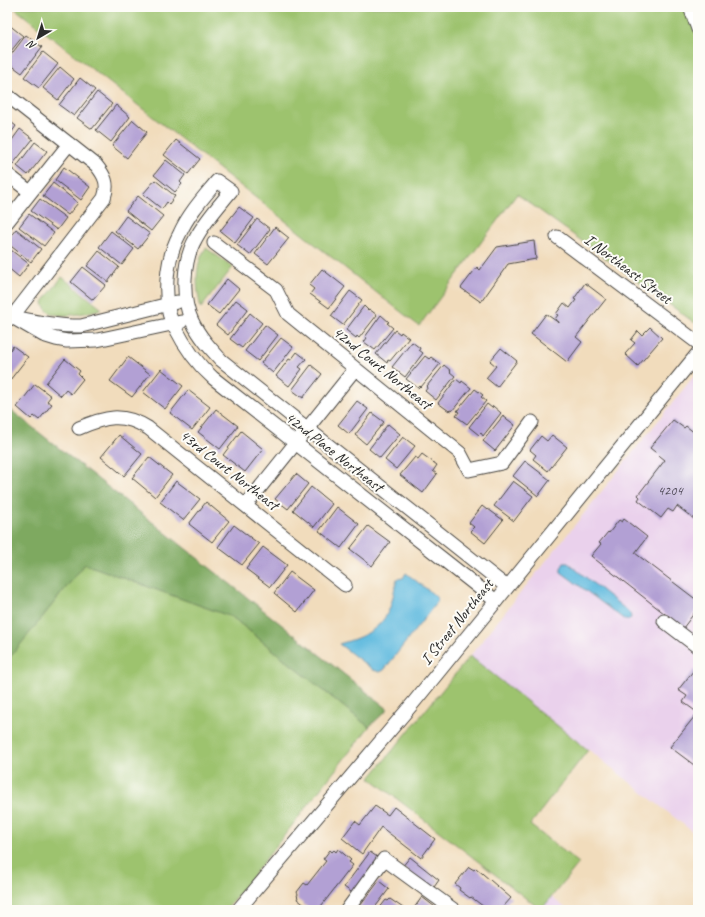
<svg xmlns="http://www.w3.org/2000/svg" width="705" height="917" font-family="Caveat,sans-serif">
<style>
.built{fill:#ead1ec}
.green{fill:#9dc36e;stroke:#64774c}
.forest{fill:#7ea961;stroke:#546a46}
.water{fill:#62bbdf;stroke:#467385}
.building{fill:#b2a0d4}
.lines{fill:none;stroke-linecap:round;stroke-linejoin:round}
.minor-casing{stroke:#494641;stroke-width:15}
.minor{stroke:#fff;stroke-width:13}
.labels{text-anchor:middle;dominant-baseline:central;stroke-width:4;stroke-linejoin:round;paint-order:stroke}
.number-label{font-size:14px;fill:#4d4855}
.street-label{font-size:16px;fill:#2b2b2b;stroke:#fdfcf7}
</style>
<rect width="100%" height="100%" fill="#fdfcf7"/>
<filter id="ink" filterUnits="userSpaceOnUse"><feTurbulence type="fractalNoise" baseFrequency=".025" numOctaves="2"/><feDisplacementMap in="SourceGraphic" scale="8" xChannelSelector="R" yChannelSelector="G"/><feConvolveMatrix kernelMatrix="1 2 1 2 8 2 1 2 1" color-interpolation-filters="sRGB"/></filter>
<filter id="wash" filterUnits="userSpaceOnUse"><feTurbulence type="fractalNoise" baseFrequency=".012" numOctaves="4" result="noise"/><feDisplacementMap in="SourceGraphic" scale="16" xChannelSelector="R" yChannelSelector="G"/><feGaussianBlur stdDeviation="0.9" result="paint"/><feColorMatrix in="noise" values="0 0 0 0 0 0 0 0 0 0 0 0 0 0 0 0 0 1.4 0 .05"/><feComposite in="paint" operator="in"/></filter>
<g filter="url(#wash)">
<rect width="100%" height="100%" fill="#f1dcbc"/>
<g class="built">
<polygon points="698,371 698,836 470,656"/>
<polygon points="551,897 568,910 541,910"/>
</g>
<g class="green">
<polygon points="13,7 698,7 698,319 695,323 517,194 419,326"/>
<path d="M206,248L233,267L201,308C196,289 194,264 206,248Z"/>
<path d="M62,277L102,309C88,312 46,325 43,302Z"/>
<polygon points="85,564 232,617 369,727 226,910 7,910 7,661"/>
<polygon points="470,656 588,750 530,825 579,863 541,910 370,778"/>
</g>
<polygon class="forest" points="7,407 388,709 369,727 232,617 85,564 7,661"/>
<g class="water">
<polygon points="564,563 568,563 630,613 631,618 628,620 625,620 561,572 561,568"/>
<path d="M406,573L433,594L437,598V602L384,670L380,672L373,670L339,644C359,638 378,632 388,612C393,602 394,589 397,579L403,578Z"/>
</g>
<g id="blocks">
<g class="building">
<polygon points="8,24 23,36 7,56 7,25"/>
<polygon points="26,35 42,47 22,73 7,62 7,60"/>
<polygon points="43,52 58,64 39,88 24,77"/>
<polygon points="60,67 74,79 58,100 43,88"/>
<polygon points="80,78 95,90 74,116 59,105"/>
<polygon points="97,92 112,104 92,129 77,118"/>
<polygon points="116,105 130,117 111,142 96,130"/>
<polygon points="7,119 16,126 7,139"/>
<polygon points="133,120 147,132 127,158 112,146"/>
<polygon points="20,129 33,139 13,164 7,159 7,147"/>
<polygon points="176,140 200,159 188,174 164,155"/>
<polygon points="35,142 47,151 28,175 17,166"/>
<polygon points="166,160 185,175 180,182 182,184 175,192 154,175"/>
<polygon points="64,167 90,187 81,200 55,180"/>
<polygon points="155,180 175,196 169,204 167,202 162,209 143,194"/>
<polygon points="53,183 78,203 68,215 43,196"/>
<polygon points="138,196 163,216 151,231 126,211"/>
<polygon points="40,199 66,218 57,230 31,211"/>
<polygon points="239,207 254,218 235,243 220,231"/>
<polygon points="29,214 54,233 44,246 19,227"/>
<polygon points="126,216 150,234 138,249 115,231"/>
<polygon points="257,219 270,229 250,255 237,245"/>
<polygon points="275,227 289,238 268,264 255,254"/>
<polygon points="16,229 41,249 31,262 7,243 7,241"/>
<polygon points="111,231 134,249 122,265 99,247"/>
<polygon points="534,241 536,259 508,264 481,302 461,288 477,267 480,270 497,247"/>
<polygon points="7,247 29,264 19,277 7,267"/>
<polygon points="99,251 119,267 108,282 87,266"/>
<polygon points="83,267 106,285 93,300 71,282"/>
<polygon points="322,269 345,287 329,308 310,294 314,289 309,285"/>
<polygon points="227,279 239,289 219,314 207,305"/>
<polygon points="585,283 606,299 576,337 582,342 567,362 531,334 546,314 559,323 559,322 555,319 558,315 556,314 564,303 570,308 576,300 574,299"/>
<polygon points="350,291 362,300 343,325 331,316"/>
<polygon points="236,300 248,309 228,335 216,325"/>
<polygon points="364,306 368,310 369,309 377,315 359,338 357,336 356,338 346,330"/>
<polygon points="250,313 262,323 242,348 230,339"/>
<polygon points="381,315 389,322 387,323 393,328 375,350 364,342 367,338 365,337"/>
<polygon points="265,325 278,335 258,361 245,351"/>
<polygon points="650,327 662,338 638,366 625,354 635,343 631,340 638,331 642,335"/>
<polygon points="395,330 400,334 401,332 409,338 390,361 388,360 387,363 376,354"/>
<polygon points="281,338 293,347 273,373 261,363"/>
<polygon points="412,342 420,348 419,350 423,353 405,377 392,367"/>
<polygon points="13,346 28,357 10,380 7,378 7,354"/>
<polygon points="501,348 517,361 497,387 486,378 496,366 490,361"/>
<polygon points="297,352 306,359 299,367 302,369 289,386 276,376 289,359 291,360"/>
<polygon points="425,356 429,359 431,357 440,364 421,387 420,386 418,388 406,379"/>
<polygon points="128,357 150,374 132,397 110,381"/>
<polygon points="65,359 80,371 78,374 83,379 71,394 66,390 61,396 46,383"/>
<polygon points="311,365 322,374 303,398 292,390"/>
<polygon points="444,365 451,371 450,372 455,376 436,400 425,391 428,387 427,386"/>
<polygon points="161,369 183,386 165,409 143,392"/>
<polygon points="456,379 461,383 462,381 471,388 452,411 450,410 449,411 438,403"/>
<polygon points="35,384 51,396 47,401 52,404 39,420 34,416 31,419 17,407"/>
<polygon points="475,389 483,395 481,397 486,401 467,424 456,416 459,412 457,411"/>
<polygon points="188,390 210,407 192,430 170,413"/>
<polygon points="357,401 368,409 349,434 338,425"/>
<polygon points="487,404 492,408 493,406 501,413 483,436 481,433 479,435 469,427"/>
<polygon points="216,409 238,426 220,449 198,432"/>
<polygon points="372,413 384,422 366,444 355,435"/>
<polygon points="503,416 515,425 495,451 483,441"/>
<polygon points="673,420 684,428 686,426 696,434 695,436 698,439 698,522 677,506 673,512 668,509 661,518 638,500 640,497 638,495 665,460 650,448"/>
<polygon points="388,424 400,434 380,458 369,449"/>
<polygon points="241,431 263,449 245,472 223,455"/>
<polygon points="119,435 142,454 124,476 101,457"/>
<polygon points="552,435 567,447 548,471 533,459 536,455 530,450 541,436 547,441"/>
<polygon points="403,437 415,446 396,469 385,460"/>
<polygon points="422,454 437,465 433,471 437,474 423,493 400,475 415,457 418,459"/>
<polygon points="149,457 172,475 155,497 132,478"/>
<polygon points="525,461 550,480 538,496 513,476"/>
<polygon points="296,474 308,484 288,509 275,499"/>
<polygon points="176,481 200,499 183,520 160,502"/>
<polygon points="513,481 533,496 514,521 494,506"/>
<polygon points="311,487 332,504 314,527 293,510"/>
<polygon points="206,502 229,521 212,542 189,524"/>
<polygon points="482,506 487,510 488,509 503,520 485,543 470,531 474,527 469,523"/>
<polygon points="337,507 359,524 341,548 319,531"/>
<polygon points="624,519 647,537 635,553 698,601 698,608 683,628 591,556 601,544 599,543 608,532 609,533 619,520 622,522"/>
<polygon points="234,525 259,544 242,565 218,547"/>
<polygon points="368,526 390,542 372,566 350,549"/>
<polygon points="263,547 287,565 270,587 246,569"/>
<polygon points="290,572 314,590 297,612 274,593"/>
<polygon points="694,670 698,674 698,713 683,702 687,696 678,690"/>
<polygon points="698,714 698,760 694,765 670,747 695,716 696,717"/>
<polygon points="375,806 388,815 394,807 435,839 421,858 381,827 362,854 342,838 355,821 360,825"/>
<polygon points="338,849 351,860 349,862 353,865 318,910 316,908 315,910 311,910 297,899 298,897 297,896 298,894 297,892 304,883 307,885 326,861 323,859 330,850 332,852 334,850 336,852"/>
<polygon points="370,852 380,859 354,894 344,887"/>
<polygon points="410,857 439,880 432,890 402,867"/>
<polygon points="469,867 474,870 476,868 511,898 504,906 510,910 488,910 471,897 470,898 459,890 460,888 455,884"/>
<polygon points="379,881 389,889 373,910 357,910"/>
<polygon points="422,897 439,910 416,910 414,908"/>
<polygon points="390,899 406,910 378,910 386,900 388,901"/>
</g>
</g>
</g>
<g filter="url(#ink)">
<use href="#blocks" fill-opacity="0" stroke="#494641" stroke-width="1"/>
<g class="lines">
<defs>
<g id="minor">
<polyline points="690,7 698,29"/>
<path d="M7,95L96,165C105,176 109,184 104,198L12,317L7,313"/>
<polyline points="7,174 30,192"/>
<polyline points="7,222 69,144"/>
<polyline points="557,237 698,343"/>
<polyline points="214,243 276,290 288,314 460,453 469,470 502,463 532,422"/>
<path d="M177,302L81,326C58,327 35,321 12,317L43,335L56,339L67,341L97,340L181,322"/>
<path d="M79,428C105,417 122,412 148,428L345,585"/>
<polyline points="246,505 355,369"/>
<path d="M496,601L213,378C196,363 185,347 175,327C173,323 170,318 169,313C164,286 167,257 180,233C189,213 204,197 217,181L231,191C218,207 205,221 196,238C183,260 181,298 192,321C199,336 210,348 221,360L507,587"/>
<polyline points="664,621 698,647"/>
<polyline points="238,910 414,702 698,353"/>
<polyline points="347,910 384,859 454,910"/>
</g>
</defs>
<use href="#minor" class="minor-casing"/>
<use href="#minor" class="minor"/>
</g>
</g>
<g class="labels">
<g class="number-label">
<text x="670" y="490">4204</text>
</g>
<g class="street-label">
<text transform="translate(628 269) rotate(37)">I Northeast Street</text>
<text transform="translate(382 368) rotate(39)">42nd Court Northeast</text>
<text transform="translate(334 452) rotate(38)">42nd Place Northeast</text>
<text transform="translate(229 470) rotate(38)">43rd Court Northeast</text>
<text transform="translate(457 622) rotate(-51)">I Street Northeast</text>
</g>
</g>
<rect width="705" height="917" fill="none" stroke="#fdfcf7" stroke-width="24"/>
<g transform="translate(38 38) rotate(218)" stroke="#fdfcf7" stroke-width="3" paint-order="stroke">
<path d="M0-3L7 15L0 10L-7 15Z" fill="#2b2b2b"/>
<text y="-6" font-size="11" font-weight="bold" text-anchor="middle" fill="#2b2b2b">N</text>
</g>
</svg>
